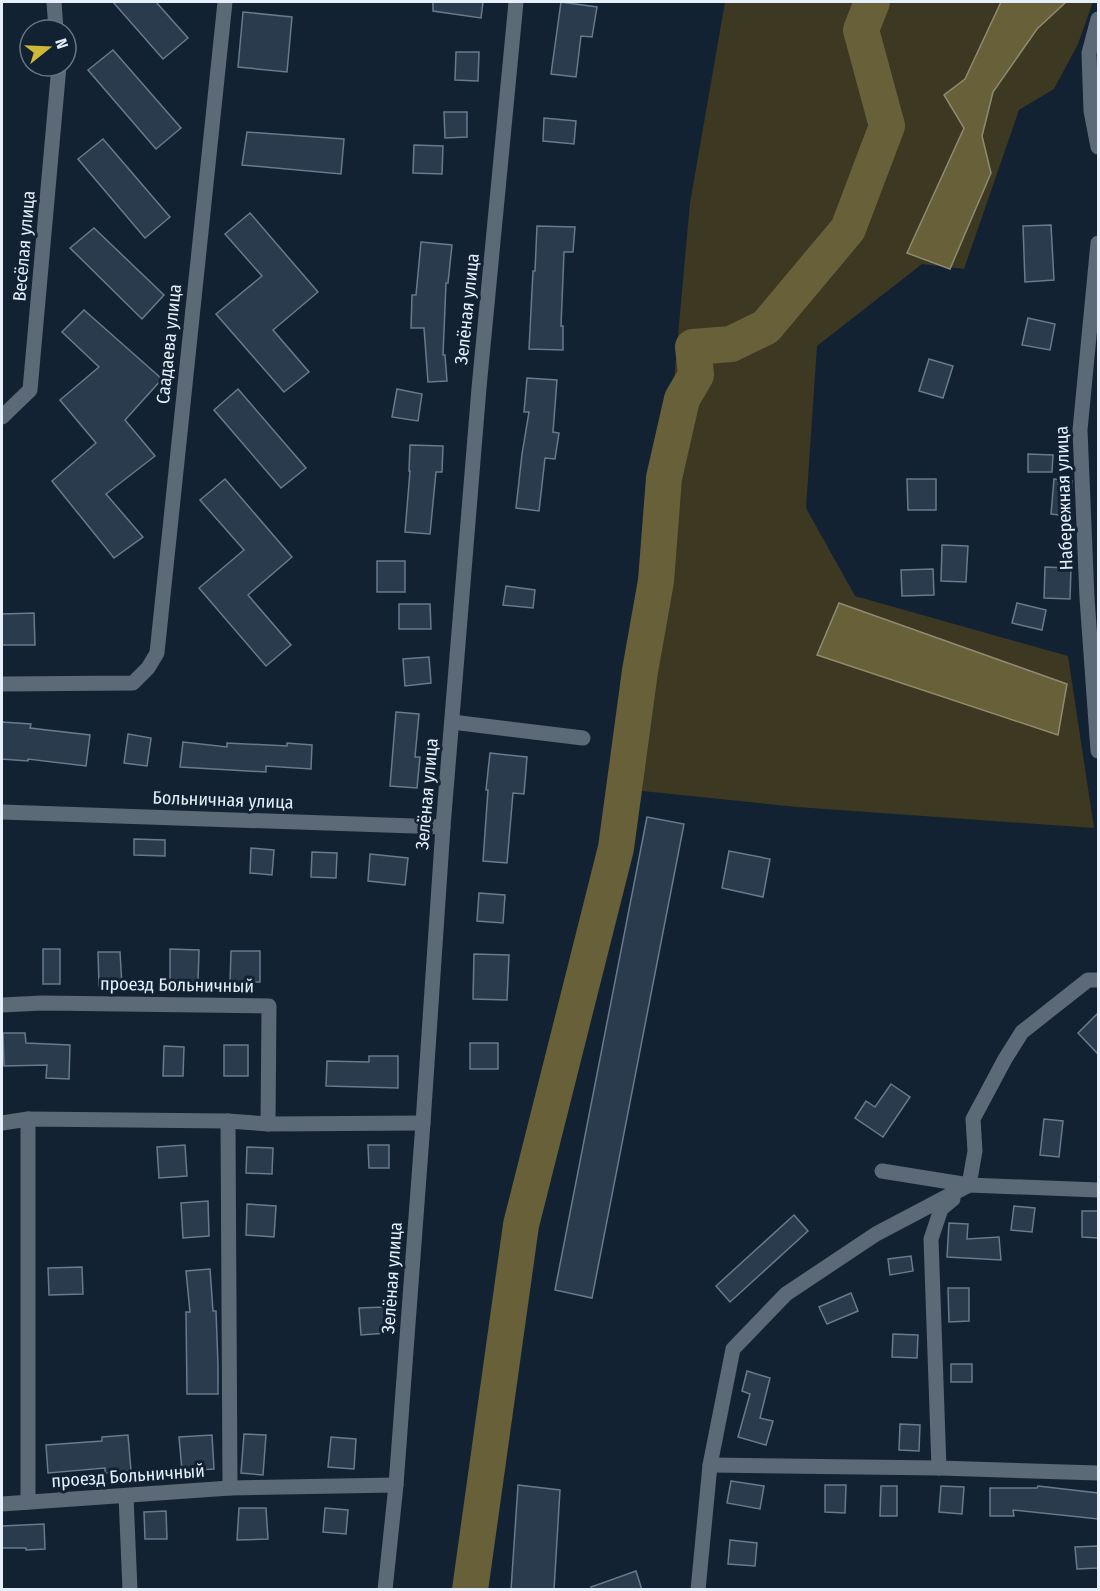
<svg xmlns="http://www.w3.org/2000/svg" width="1100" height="1591" font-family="'Fira Sans Condensed',sans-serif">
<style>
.green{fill:#3c3822}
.water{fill:#686038;stroke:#8e8b73;stroke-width:1.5}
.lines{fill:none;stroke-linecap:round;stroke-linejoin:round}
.river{stroke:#686038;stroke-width:36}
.building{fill:#2a3b4d;stroke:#677a8e;stroke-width:1.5}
.minor{stroke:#5c6976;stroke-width:15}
.labels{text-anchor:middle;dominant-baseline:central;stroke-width:6;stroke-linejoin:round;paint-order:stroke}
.street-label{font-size:18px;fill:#e6f0fc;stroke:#122232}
</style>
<rect width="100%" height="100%" fill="#122232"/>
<polygon class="green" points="725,2 1093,2 1078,44 1054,89 1019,110 964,269 922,264 817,346 806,508 855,596 1068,656 1094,828 797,807 642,791 660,589 669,435 690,203"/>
<g class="water">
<polygon points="1001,2 1066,2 1037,29 993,92 982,136 991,173 950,269 907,253 964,128 944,95 965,79"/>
<polygon points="839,603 1067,684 1058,735 817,655"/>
</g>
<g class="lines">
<polyline class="river" points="470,1590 521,1225 616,848 640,671 656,581 664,478 682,399 696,375 693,347 731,344 766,327 848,229 887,126 861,30 872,2"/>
</g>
<g class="building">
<polygon points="113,2 156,2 188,38 163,59"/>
<polygon points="433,2 483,2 481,18 433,11"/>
<polygon points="561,2 597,7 592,37 581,36 576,77 551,74"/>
<polygon points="243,12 292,17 287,72 238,67"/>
<polygon points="113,50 181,128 156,149 88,70"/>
<polygon points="456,52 479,52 478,81 455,80"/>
<polygon points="444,112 467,112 467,137 445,138"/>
<polygon points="544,118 576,121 574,144 543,141"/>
<polygon points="247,132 344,139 341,174 242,165"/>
<polygon points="103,139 170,217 145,238 78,159"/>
<polygon points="414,145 443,146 442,174 413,173"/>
<polygon points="250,213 318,292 273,330 309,372 284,392 216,314 262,276 225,234"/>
<polygon points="1051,225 1054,280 1025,282 1023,226"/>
<polygon points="537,226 575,227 573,252 564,252 561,326 563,326 563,350 529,349 533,271 535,271"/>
<polygon points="94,228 164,295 142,319 70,248"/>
<polygon points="421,242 452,245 448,283 446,283 443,355 445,355 447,381 428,382 424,328 411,328 412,295 416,295"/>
<polygon points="84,310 162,379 125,420 155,456 106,494 143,537 114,558 52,481 96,443 60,400 99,367 62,332"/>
<polygon points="1028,318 1055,324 1050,350 1022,345"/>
<polygon points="929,359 953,366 943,398 919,391"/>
<polygon points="527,378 557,380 553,432 559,433 555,459 545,458 539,511 516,508 522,454 529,412 524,412"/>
<polygon points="238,389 306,468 281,488 214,410"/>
<polygon points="397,389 422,394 418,421 392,417"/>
<polygon points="410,445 443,446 442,472 436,472 430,534 405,532 410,471 409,471"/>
<polygon points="1028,454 1053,455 1052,472 1028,472"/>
<polygon points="225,479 292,557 248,595 291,645 266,666 199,588 244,550 200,500"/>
<polygon points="907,479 936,479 936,510 908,510"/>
<polygon points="1054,479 1072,481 1069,516 1051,514"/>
<polygon points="942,545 968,546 966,582 941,581"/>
<rect x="377" y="561" width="28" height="31"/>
<polygon points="1045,567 1071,568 1070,599 1044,598"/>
<polygon points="933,569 934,595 902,596 901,570"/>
<polygon points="506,586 535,590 533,608 503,605"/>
<polygon points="1017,603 1046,610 1042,630 1012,623"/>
<polygon points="399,604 430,604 431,629 399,629"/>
<polygon points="34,613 35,645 2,645 2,614"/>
<polygon points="429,657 431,683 405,686 403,659"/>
<polygon points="396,712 419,714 415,757 420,757 417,788 390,786"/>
<polygon points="2,722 31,724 30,728 90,735 86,766 28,759 28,761 2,759"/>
<polygon points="128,734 151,738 147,766 124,763"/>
<polygon points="183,742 227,747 227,743 287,746 287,743 312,745 311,769 266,766 266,772 180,767"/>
<polygon points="490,753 527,757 524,794 513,793 507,863 483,861 488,790 486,790"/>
<polygon points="647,817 684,824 592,1298 555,1290"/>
<polygon points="134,839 165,840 165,856 134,855"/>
<polygon points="251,848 274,850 272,875 250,873"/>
<polygon points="729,851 770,859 763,897 722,888"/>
<polygon points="312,852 337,853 336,878 311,877"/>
<polygon points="370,854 408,858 405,885 368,881"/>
<polygon points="479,893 505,895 503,923 477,921"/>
<rect x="43" y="949" width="17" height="35"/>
<polygon points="170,949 199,950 198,983 170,983"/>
<polygon points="231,951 260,951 260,982 230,982"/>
<polygon points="98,952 120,952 122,986 99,986"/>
<polygon points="474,954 509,955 507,1000 473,999"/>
<polygon points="1098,1013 1098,1054 1078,1033"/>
<polygon points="3,1033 25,1033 26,1043 70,1045 69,1079 46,1078 47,1065 4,1066"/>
<rect x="470" y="1043" width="28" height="26"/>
<rect x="224" y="1045" width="24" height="31"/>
<polygon points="164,1046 184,1047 183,1076 163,1076"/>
<polygon points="369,1056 398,1056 398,1088 326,1086 327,1061 369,1062"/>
<polygon points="891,1084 910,1097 883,1137 855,1118 866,1101 875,1107"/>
<polygon points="1044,1119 1063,1121 1059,1157 1040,1155"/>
<polygon points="185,1145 187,1176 159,1178 157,1147"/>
<polygon points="368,1145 389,1145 389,1168 369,1168"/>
<polygon points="247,1147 273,1148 272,1174 246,1173"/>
<polygon points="208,1201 209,1236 183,1238 181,1203"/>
<polygon points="247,1204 276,1206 274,1237 246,1235"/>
<polygon points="1014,1206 1035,1208 1032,1232 1011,1230"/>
<polygon points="1082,1211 1098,1211 1098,1238 1082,1237"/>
<polygon points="794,1215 808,1231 730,1302 716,1286"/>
<polygon points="949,1223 968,1224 967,1239 999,1237 1001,1260 947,1257"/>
<polygon points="911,1256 913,1271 890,1275 888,1259"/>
<polygon points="82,1267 83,1294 49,1295 48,1268"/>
<polygon points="210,1269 213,1311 216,1311 218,1365 218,1394 187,1394 186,1312 190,1312 186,1271"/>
<polygon points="948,1288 969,1288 969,1321 949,1322"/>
<polygon points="851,1293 858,1311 827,1324 819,1307"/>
<polygon points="385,1307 387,1333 361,1335 359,1308"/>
<polygon points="893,1334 918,1335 917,1358 892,1357"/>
<rect x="951" y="1364" width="21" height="18"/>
<polygon points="747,1371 770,1378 760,1418 773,1421 766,1445 738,1437 750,1394 742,1391"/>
<polygon points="900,1424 920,1425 919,1451 899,1450"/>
<polygon points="244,1434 266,1435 263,1475 241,1473"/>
<polygon points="128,1435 131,1471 105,1473 105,1468 48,1473 46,1445 102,1441 102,1437"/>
<polygon points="212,1435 214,1469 182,1471 179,1437"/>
<polygon points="331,1437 356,1439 354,1469 328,1467"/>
<polygon points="731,1481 764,1486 760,1509 727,1503"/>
<polygon points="518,1485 560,1490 554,1590 511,1590"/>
<polygon points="825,1485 846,1485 845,1513 825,1512"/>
<polygon points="881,1486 897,1486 897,1516 880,1516"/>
<polygon points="941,1486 964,1487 962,1514 939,1512"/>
<polygon points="1038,1486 1098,1493 1098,1519 1013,1510 1014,1516 990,1516 990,1488 1037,1488"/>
<polygon points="239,1508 266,1508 268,1539 237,1540"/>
<polygon points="325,1508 348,1510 346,1534 323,1532"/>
<polygon points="166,1511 167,1539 145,1539 144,1512"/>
<polygon points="44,1524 45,1549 26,1550 26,1548 2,1548 2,1526"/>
<polygon points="730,1540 757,1543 755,1566 728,1564"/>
<polygon points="1098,1546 1098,1568 1077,1569 1075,1547"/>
<polygon points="636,1571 642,1590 591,1590 591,1587"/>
</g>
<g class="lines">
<g class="minor">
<polyline points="54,2 56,30"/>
<polyline points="1098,19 1089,53 1091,111 1098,147"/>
<polyline points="1098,243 1080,430 1087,598 1098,751"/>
<polyline points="2,417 30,390 59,66"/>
<polyline points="2,684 133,683 148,668 157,653 225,2"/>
<polyline points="452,722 583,738"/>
<polyline points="2,812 443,827"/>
<polyline points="2,1005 42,1003 269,1006 268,1124"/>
<polyline points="28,1119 28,1502"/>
<polyline points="228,1121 230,1488"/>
<polyline points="2,1123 28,1119 228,1121 268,1124 423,1123"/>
<polyline points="882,1171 969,1185 1098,1190"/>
<polyline points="969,1185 975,1151 973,1119 1005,1059 1022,1032 1088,980 1098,980"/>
<polyline points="710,1465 939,1468 1098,1473"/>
<polyline points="939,1468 931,1239 941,1209 953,1199"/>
<polyline points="126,1496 130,1590"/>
<polyline points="2,1504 230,1488 396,1485"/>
<polyline points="385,1590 396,1485 423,1123 443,827 479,388 516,2"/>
<polyline points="698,1590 710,1465 733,1349 786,1294 876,1234 969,1185"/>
</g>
</g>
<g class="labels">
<g class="street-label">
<text transform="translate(24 246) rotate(-85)">Весёлая улица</text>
<text transform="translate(467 309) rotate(-84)">Зелёная улица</text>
<text transform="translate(169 344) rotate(-84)">Саадаева улица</text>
<text transform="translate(1064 498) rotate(-92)">Набережная улица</text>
<text transform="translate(427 794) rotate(-85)">Зелёная улица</text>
<text transform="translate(223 800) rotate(2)">Больничная улица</text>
<text transform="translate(177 985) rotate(1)">проезд Больничный</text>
<text transform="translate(392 1278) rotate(-86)">Зелёная улица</text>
<text transform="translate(128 1476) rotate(-4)">проезд Больничный</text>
</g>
</g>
<rect width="1100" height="1591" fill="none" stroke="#e6f0fc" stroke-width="6"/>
<g transform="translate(48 48) rotate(72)"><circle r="28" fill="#122232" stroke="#677483" stroke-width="1.5"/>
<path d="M0-4.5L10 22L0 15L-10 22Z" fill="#cfb837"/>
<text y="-9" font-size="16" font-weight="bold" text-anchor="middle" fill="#e6f0fc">N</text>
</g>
</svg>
